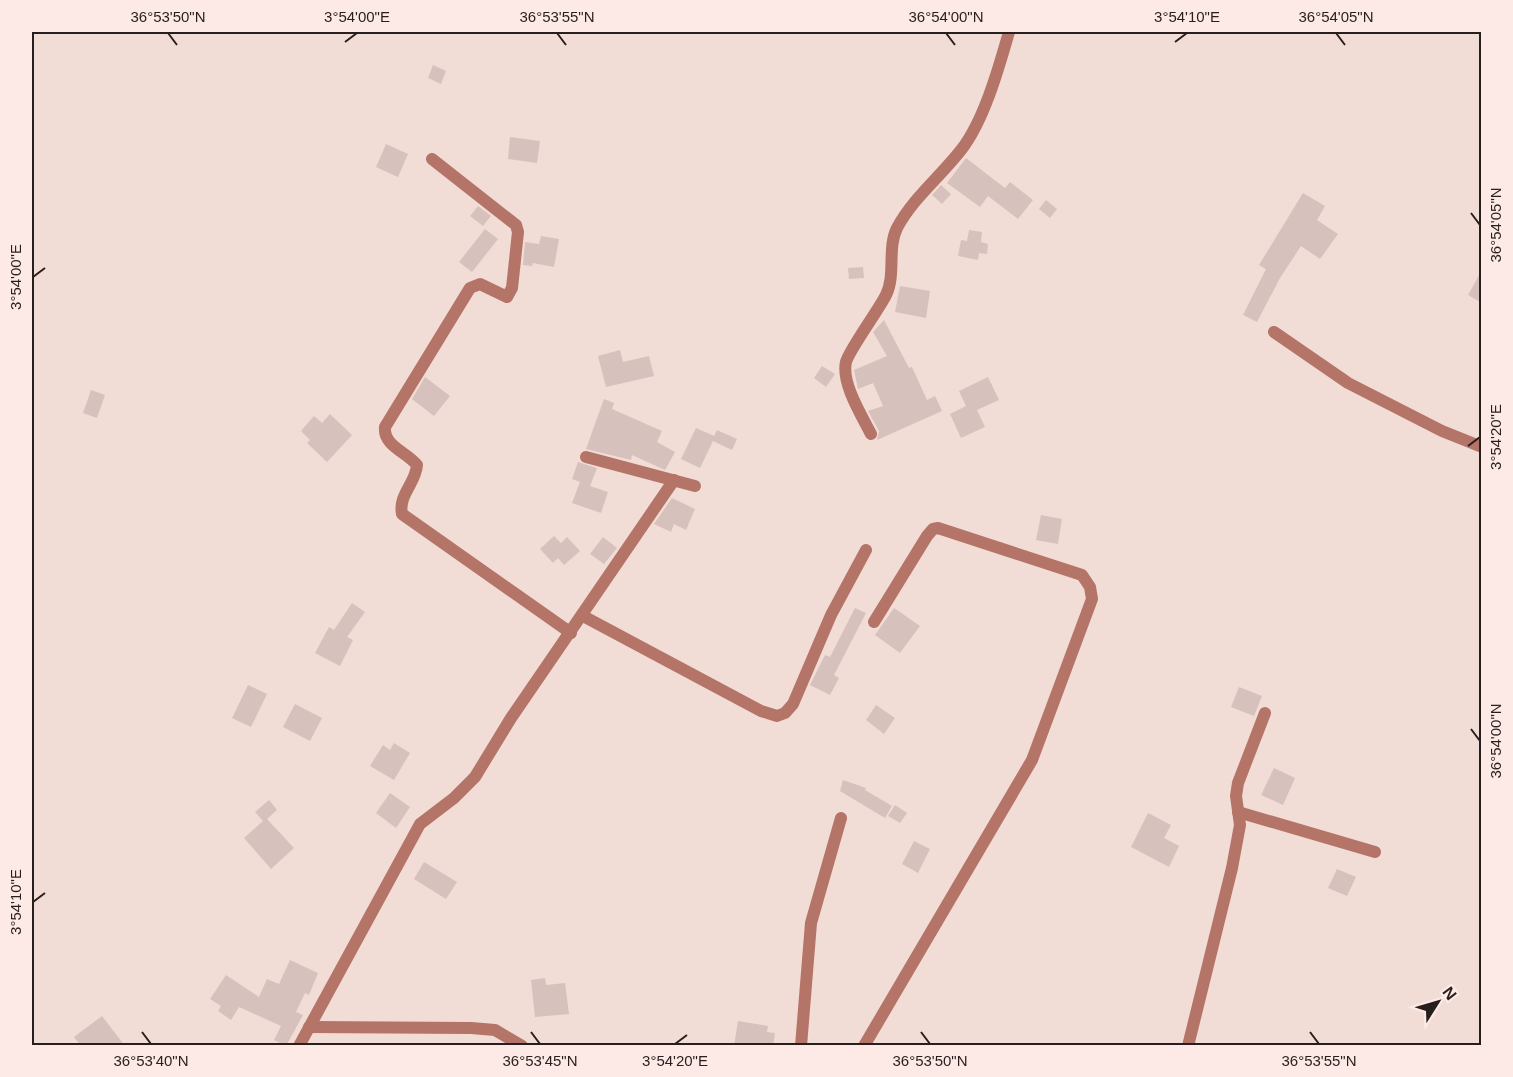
<svg xmlns="http://www.w3.org/2000/svg" width="1513" height="1077" font-family="Helvetica,sans-serif">
<style>
.building{fill:#d7c1bc}
.lines{fill:none;stroke-linecap:round;stroke-linejoin:round}
.street{stroke:#b47467;stroke-width:12}
.ticks{fill:none;stroke:#271f1d;stroke-width:2}
.neatline{fill:none;stroke:#271f1d;stroke-width:2}
.ticks-label{font-size:15px;text-anchor:middle;fill:#271f1d}
</style>
<rect width="100%" height="100%" fill="#f2dcd6"/>
<g class="building">
<polygon points="433,65 446,71 441,84 428,78"/>
<polygon points="510,137 540,141 537,163 508,159"/>
<polygon points="386,144 408,154 398,177 376,167"/>
<polygon points="966,158 1005,188 1010,182 1033,200 1018,219 988,196 980,207 947,183"/>
<polygon points="941,185 951,194 942,204 932,195"/>
<polygon points="1303,193 1325,206 1317,220 1338,234 1320,259 1301,246 1280,278 1257,322 1243,315 1266,269 1259,265"/>
<polygon points="1046,200 1057,209 1050,218 1039,209"/>
<polygon points="478,206 491,216 483,226 470,216"/>
<polygon points="485,229 498,239 472,272 459,262"/>
<polygon points="969,230 982,232 981,242 988,244 987,254 979,253 978,260 958,256 961,240 967,241"/>
<polygon points="541,236 559,239 554,267 533,263 532,266 523,265 525,242 539,244"/>
<polygon points="863,267 864,278 849,279 848,268"/>
<polygon points="1482,270 1482,303 1468,295"/>
<polygon points="900,286 930,291 926,318 895,312"/>
<polygon points="884,320 909,368 912,367 927,400 935,396 942,411 877,440 879,431 868,411 883,406 873,383 858,389 854,370 887,356 873,332"/>
<polygon points="620,350 623,362 649,356 654,376 606,387 598,356"/>
<polygon points="822,366 835,374 826,387 814,378"/>
<polygon points="425,377 450,396 434,416 412,399"/>
<polygon points="988,377 999,400 977,410 985,427 961,438 950,414 966,406 959,391"/>
<polygon points="91,390 105,395 97,418 83,413"/>
<polygon points="604,399 614,403 612,409 662,431 657,442 675,452 665,470 632,455 631,460 586,449"/>
<polygon points="330,414 352,435 327,462 307,443 310,440 301,431 314,416 322,423"/>
<polygon points="696,428 714,436 717,430 737,439 732,450 713,441 700,468 681,459"/>
<polygon points="578,462 597,468 590,486 608,492 601,513 572,503 580,482 572,479"/>
<polygon points="672,498 695,509 686,530 674,524 671,532 654,524"/>
<polygon points="1041,515 1062,519 1058,544 1036,540"/>
<polygon points="554,536 561,543 567,537 580,551 564,565 558,558 553,563 540,549"/>
<polygon points="603,537 617,548 604,564 590,554"/>
<polygon points="352,603 365,612 347,637 353,640 340,666 315,653 329,627 334,630"/>
<polygon points="855,608 866,613 834,675 839,678 830,695 810,685 825,655 830,657"/>
<polygon points="894,608 920,626 900,653 875,635"/>
<polygon points="248,685 267,694 251,727 232,718"/>
<polygon points="1239,687 1262,696 1254,716 1231,707"/>
<polygon points="295,704 322,718 310,741 283,727"/>
<polygon points="876,705 895,718 884,734 866,720"/>
<polygon points="394,743 410,753 394,780 370,766 383,745 390,750"/>
<polygon points="1274,768 1295,778 1283,805 1261,795"/>
<polygon points="843,780 866,788 865,790 892,806 885,818 840,791"/>
<polygon points="390,793 410,807 396,828 376,813"/>
<polygon points="269,800 277,810 267,819 294,848 271,869 244,838 263,821 255,812"/>
<polygon points="895,805 907,813 900,823 888,816"/>
<polygon points="1148,813 1171,825 1164,838 1179,846 1169,867 1131,847"/>
<polygon points="914,841 930,849 918,873 902,864"/>
<polygon points="424,862 457,882 446,899 414,879"/>
<polygon points="1337,869 1356,877 1347,896 1328,888"/>
<polygon points="290,960 318,973 309,995 305,993 296,1012 303,1015 286,1046 274,1040 281,1026 239,1007 231,1020 218,1011 221,1006 210,999 226,975 259,997 267,979 279,984"/>
<polygon points="545,978 546,985 565,983 569,1014 535,1017 531,980"/>
<polygon points="102,1016 125,1046 81,1046 74,1037"/>
<polygon points="738,1021 768,1026 767,1032 775,1033 773,1046 734,1046"/>
</g>
<g class="lines">
<g class="street">
<path d="M432,159L516,225L518,232L512,288L507,297L480,284L470,288L385,427C383,446 407,452 417,465C416,483 398,495 402,514L571,633"/>
<polyline points="1274,332 1348,383 1442,431 1482,447"/>
<path d="M871,434C862,416 841,383 846,362C849,350 878,311 886,295C896,275 887,248 897,228C913,198 940,177 961,150C984,121 999,67 1009,32"/>
<polyline points="586,457 695,486"/>
<polyline points="583,616 761,711 777,716 785,713 793,704 831,615 866,550"/>
<polyline points="1238,812 1375,852"/>
<polyline points="309,1027 471,1028 495,1030 522,1046"/>
<polyline points="299,1046 420,824 454,798 475,777 511,718 674,480"/>
<polyline points="801,1046 811,923 841,818"/>
<polyline points="864,1046 1032,760 1092,599 1090,587 1082,575 938,528 933,529 927,536 874,622"/>
<polyline points="1188,1046 1232,868 1240,825 1236,796 1238,783 1265,713"/>
</g>
</g>
<path class="ticks" d="M168,33L177,45M557,33L566,45M946,33L955,45M1336,33L1345,45M345,42L357,33M1175,42L1187,33M1471,213L1480,225M33,277L45,268M1468,446L1480,437M1471,729L1480,741M33,902L45,893M142,1032L151,1044M531,1032L540,1044M921,1032L930,1044M1310,1032L1319,1044M675,1044L687,1035"/>
<rect width="1513" height="1077" fill="none" stroke="#fdeae6" stroke-width="66"/>
<g transform="translate(1438 1002) rotate(53)" stroke="#fdeae6" stroke-width="4.5" paint-order="stroke">
<path d="M0-4.5L10 22L0 15L-10 22Z" fill="#271f1d"/>
<text y="-9" font-size="16" font-weight="bold" text-anchor="middle" fill="#271f1d">N</text>
</g>
<rect x="33" y="33" width="1447" height="1011" class="neatline"/>
<g class="ticks-label">
<text x="168" y="22">36°53'50"N</text>
<text x="357" y="22">3°54'00"E</text>
<text x="557" y="22">36°53'55"N</text>
<text x="946" y="22">36°54'00"N</text>
<text x="1187" y="22">3°54'10"E</text>
<text x="1336" y="22">36°54'05"N</text>
<text transform="translate(1496 225) rotate(-90)" y="5">36°54'05"N</text>
<text transform="translate(16 277) rotate(-90)" y="5">3°54'00"E</text>
<text transform="translate(1496 437) rotate(-90)" y="5">3°54'20"E</text>
<text transform="translate(1496 741) rotate(-90)" y="5">36°54'00"N</text>
<text transform="translate(16 902) rotate(-90)" y="5">3°54'10"E</text>
<text x="151" y="1066">36°53'40"N</text>
<text x="540" y="1066">36°53'45"N</text>
<text x="675" y="1066">3°54'20"E</text>
<text x="930" y="1066">36°53'50"N</text>
<text x="1319" y="1066">36°53'55"N</text>
</g>
</svg>
